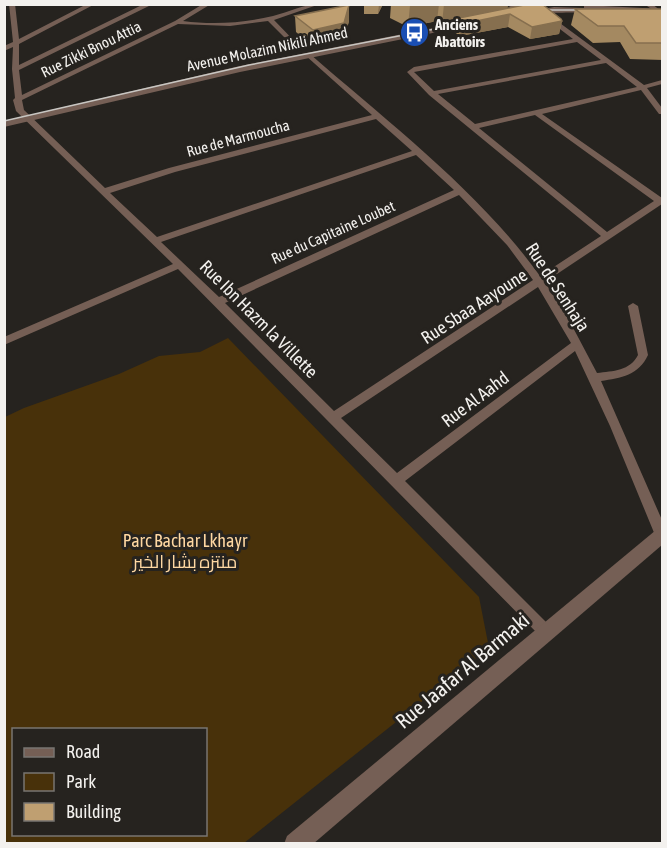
<svg xmlns="http://www.w3.org/2000/svg" width="667" height="848" font-family="'Asap Condensed',Cairo,sans-serif">
<style>
.green{fill:#48310a;fill-rule:evenodd}
.lines{fill:none;stroke-linecap:round;stroke-linejoin:round}
.minor{fill:#755f55;fill-rule:evenodd}
.tertiary{fill:#755f55;fill-rule:evenodd}
.tram{stroke:#c8c6c2;stroke-width:1.5}
.wall{fill:#a48961}
.shaded-wall{fill:#866f4f}
.building{fill:#bf9f71;stroke:#866f4f;stroke-width:1.5}
.labels{text-anchor:middle;dominant-baseline:central;stroke-width:6;stroke-linejoin:round;paint-order:stroke}
.far-poi-label{font-size:15px;font-weight:bold;fill:#f3f1ee;stroke:#26231f;text-anchor:start}
.far-street-label{font-size:15px;fill:#f3f1ee;stroke:#26231f}
.street-label{font-size:18px;fill:#f3f1ee;stroke:#26231f}
.park-label{font-size:18px;fill:#ffd8a2;stroke:#26231f}
.near-street-label{font-size:21px;fill:#f3f1ee;stroke:#26231f}
</style>
<rect width="100%" height="100%" fill="#26231f"/>
<path class="green" d="M228,338L479,597L489,648L244,843H5V417L24,408L119,374L159,356L200,352ZM14,730H206V834H14Z"/>
<g class="lines">
<g class="minor">
<path d="M9,4H15L19,39L87,4H95L19,44V65L144,4H153L19,70L22,95L175,21L203,4H211L183,21C213,25 244,23 273,16C289,12 304,4 320,4L274,20L301,48V50H297L268,21L230,26L178,24L22,100L24,110L105,188L169,168L372,115L305,55L310,54C389,123 478,190 540,276L601,236L429,95L407,72L414,67L573,39L527,4H534L644,85L662,80V84L647,88L662,108V114H659L641,90L542,114L662,198V204L545,282L569,320L597,373C613,371 630,371 638,355L628,306L633,303L638,306L648,355C639,375 621,378 601,381L662,520V541L657,539L655,535L610,426L575,351L405,481L550,626L553,631L550,636L545,638L540,636L178,269L4,345V337L173,264L16,111L13,100L15,98L12,69L13,47L4,51V46L13,42ZM577,42L601,60L434,91L414,72ZM606,63L637,87L475,124L438,94ZM535,115L654,201L607,232L479,128ZM376,119L412,151L157,237L110,193L175,172ZM416,155L454,190L219,297L161,242ZM459,195L507,245L533,280L334,411L225,303ZM538,287L571,343L397,473L341,418Z"/>
<polygon points="644,4 652,4 661,11 656,12"/>
</g>
<g class="tertiary">
<polygon points="504,4 515,4 521,8 517,10"/>
<path d="M584,5L662,9V13L599,10L595,12C585,12 530,14 526,12L554,7L584,8Z"/>
<polygon points="474,20 477,20 477,24 240,72 4,127 4,121 240,66"/>
<polygon points="662,528 662,545 313,844 284,844 287,836 656,530"/>
</g>
<g class="tram">
<polyline points="530,10 599,10"/>
<polyline points="4,121 249,65 471,22"/>
</g>
</g>
<g class="wall">
<polygon points="364,4 383,4 378,14 364,14"/>
<polygon points="391,4 508,4 507,9 529,4 557,4 544,6 562,21 559,34 530,39 508,27 460,36 453,31 454,22 442,24 437,21 408,27 390,18"/>
<polygon points="349,5 349,21 344,39 313,46 296,32 295,16"/>
<polygon points="575,9 663,9 663,60 630,59 620,42 593,43 571,25"/>
</g>
<g class="shaded-wall">
<polygon points="379,4 383,4 378,14"/>
<polygon points="412,4 439,4 437,21 408,27 410,5"/>
<polygon points="444,4 508,4 507,12 454,19 454,22 442,24"/>
<polygon points="349,5 349,21 344,39 313,46 313,30"/>
<polygon points="510,14 508,27 460,36 462,24"/>
<polygon points="562,21 559,34 530,39 532,27"/>
</g>
<g class="building">
<polygon points="529,4 542,4 561,19 562,21 532,27 510,14 462,24 454,19"/>
<polygon points="349,5 344,23 313,30 295,16"/>
<polygon points="575,9 663,9 663,43 636,43 624,26 598,26"/>
</g>
<defs>
<symbol id="bus-disc" viewBox="-11 -11 22 22"><circle r="9.5" fill="#1a4fb4" stroke="#26231f"/><path d="M-5-6H5V4H4V6H2V4H-2V6H-4V4H-5ZM-3.5-4V0h7V-4ZM-3.5 1.2v1.5H-2V1.2ZM2 1.2v1.5H3.5V1.2Z" fill="#fff"/></symbol>
</defs>
<g fill-rule="evenodd">
<use href="#bus-disc" x="398" y="16" width="33" height="33"/>
</g>
<g class="labels">
<g class="far-poi-label">
<text x="435" y="24">Anciens<tspan x="435" dy="17">Abattoirs</tspan></text>
</g>
<g class="far-street-label">
<text transform="translate(91 49) rotate(-26)">Rue Zikki Bnou Attia</text>
<text transform="translate(267 49) rotate(-12)">Avenue Molazim Nikili Ahmed</text>
<text transform="translate(238 138) rotate(-15)">Rue de Marmoucha</text>
<text transform="translate(333 232) rotate(-24)">Rue du Capitaine Loubet</text>
</g>
<g class="street-label">
<text transform="translate(558 287) rotate(57)">Rue de Senhaja</text>
<text transform="translate(474 306) rotate(-33)">Rue Sbaa Aayoune</text>
<text transform="translate(259 319) rotate(45)">Rue Ibn Hazm la Villette</text>
<text transform="translate(475 399) rotate(-37)">Rue Al Aahd</text>
</g>
<g class="park-label">
<text x="185" y="540">Parc Bachar Lkhayr<tspan x="185" dy="21">منتزه بشار الخير</tspan></text>
</g>
<g class="near-street-label">
<text transform="translate(462 670) rotate(-40)">Rue Jaafar Al Barmaki</text>
</g>
</g>
<rect width="667" height="848" fill="none" stroke="#f3f1ee" stroke-width="12"/>
<rect x="12" y="728" width="195" height="108" fill="#26231f" stroke="#787572" stroke-width="1.5"/>
<rect x="24" y="748" width="30" height="9" fill="#755f55" stroke="#787572" stroke-width="1.5"/>
<text x="66" y="758" font-size="18" fill="#f3f1ee">Road</text>
<rect x="24" y="773" width="30" height="18" fill="#48310a" stroke="#787572" stroke-width="1.5"/>
<text x="66" y="788" font-size="18" fill="#f3f1ee">Park</text>
<rect x="24" y="803" width="30" height="18" fill="#bf9f71" stroke="#787572" stroke-width="1.5"/>
<text x="66" y="818" font-size="18" fill="#f3f1ee">Building</text>
</svg>
